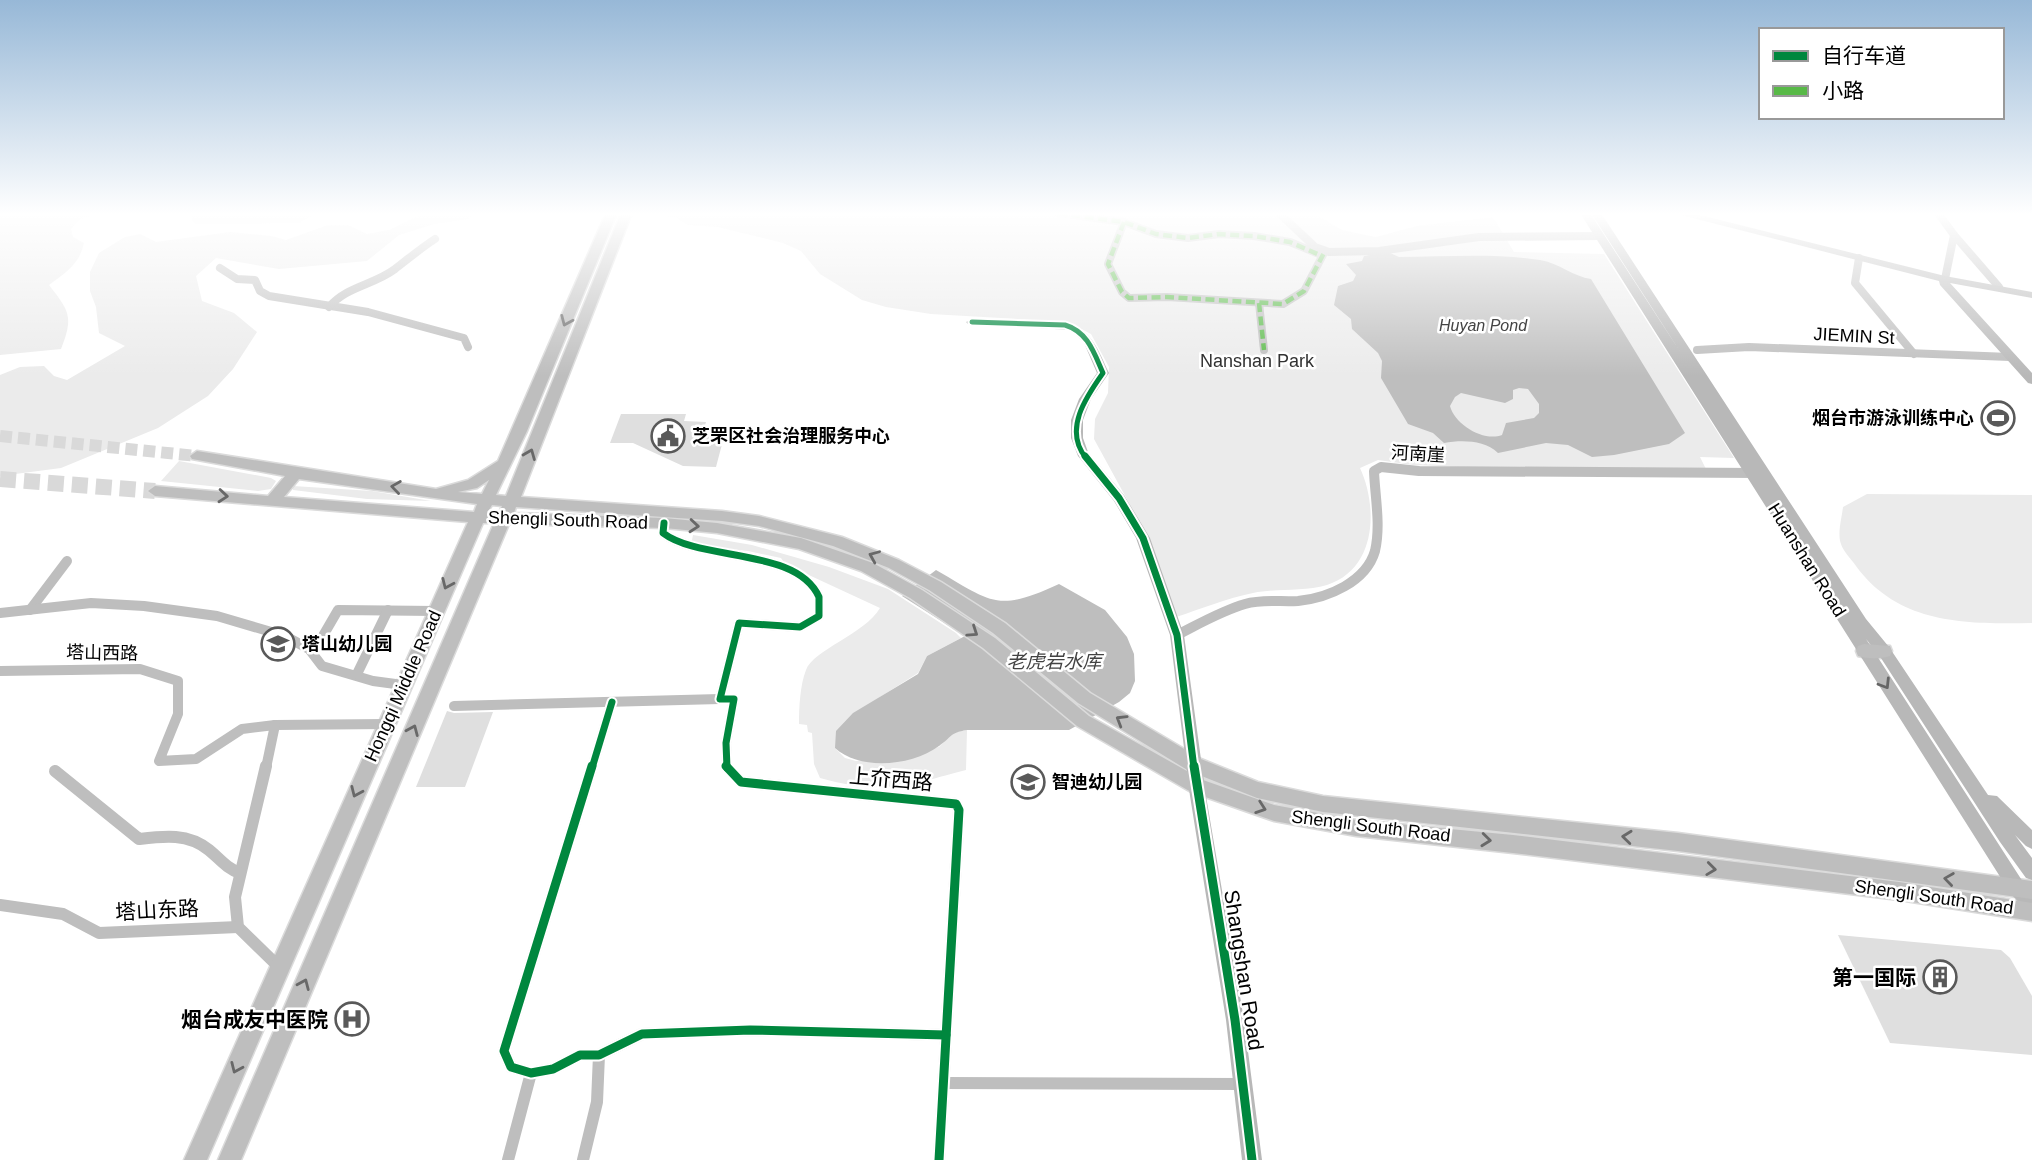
<svg xmlns="http://www.w3.org/2000/svg" width="2032" height="1160" font-family="Arial,'Noto Sans SC',sans-serif">
<style>
.green{fill:#ebebeb}
.water{fill:#bebebe;fill-rule:evenodd}
.building{fill:#dfdfdf}
.lines{fill:none;stroke-linecap:round;stroke-linejoin:round}
.primary-tunnel-far1{stroke:#d9d9d9;stroke-width:12;stroke-dasharray:12 6;stroke-linecap:butt}
.primary-tunnel{stroke:#d9d9d9;stroke-width:16;stroke-dasharray:16 8;stroke-linecap:butt}
.primary-casing{stroke:#dbdbdb;stroke-width:3}
.street-far2{stroke:#bebebe;stroke-width:8}
.street-far1{stroke:#bebebe;stroke-width:10}
.street{stroke:#bebebe;stroke-width:12}
.secondary{fill:#b8b8b8;fill-rule:evenodd}
.primary{fill:#bebebe;fill-rule:evenodd}
.quiet{stroke:#58b947;stroke-width:4.5;stroke-dasharray:9 4.5;stroke-linecap:butt}
.cycleway-far2-casing{stroke:#fff;stroke-width:9}
.cycleway-far1-casing{stroke:#fff;stroke-width:11}
.cycleway-casing{stroke:#fff;stroke-width:13}
.cycleway-far2{stroke:#00873e;stroke-width:5}
.cycleway-far1{stroke:#00873e;stroke-width:7}
.cycleway{stroke:#00873e;stroke-width:9}
.oneway{stroke:#686868}
.oneway2{stroke:#656565}
.labels{text-anchor:middle;dominant-baseline:central;stroke-width:5;stroke-linejoin:round;paint-order:stroke}
.far-water-label{font-size:16px;font-style:italic;fill:#434343;stroke:#fff}
.street-label{font-size:18px;fill:#000;stroke:#fff}
.park-label{font-size:18px;fill:#323232;stroke:#fff}
.poi-label{font-size:18px;font-weight:bold;fill:#000;stroke:#fff;text-anchor:start}
.water-label{font-size:19px;font-style:italic;fill:#434343;stroke:#fff}
.near-street-label{font-size:21px;fill:#000;stroke:#fff}
.near-poi-label{font-size:21px;font-weight:bold;fill:#000;stroke:#fff;text-anchor:end}
</style>
<rect width="100%" height="100%" fill="#fff"/>
<g class="green">
<path d="M0,213H96L79,220L71,229L73,237L84,243C79,265 66,272 49,285C69,311 74,316 61,349L0,355Z"/>
<polygon points="188,213 316,213 299,223 195,224"/>
<polygon points="424,213 472,213 469,219 434,224 399,235 367,261 279,269 216,258 196,276 202,301 234,313 257,332 233,369 208,396 158,428 61,468 0,476 0,375 20,367 44,366 54,376 67,380 125,346 99,333 96,307 90,291 90,272 99,253 125,237 140,234 156,242 230,232 271,236 286,240 328,225 348,225 367,234 389,230"/>
<path d="M647,213H1313L1342,230L1376,237L1417,226L1493,217L1514,252L1604,254L1734,458L1700,457L1706,469L1466,467L1413,465L1378,460L1360,468C1378,507 1377,569 1327,585C1303,592 1277,588 1253,593C1227,598 1201,609 1176,617L1152,545L1094,439L1095,419L1108,393L1109,367L1091,334L1068,322L931,314L886,307L862,300L820,274L801,251L783,243L718,227L688,225L676,218Z"/>
<polygon points="179,461 271,478 276,481 271,489 258,491 161,481"/>
<polygon points="293,486 372,491 431,501 367,499 293,490"/>
<path d="M1867,494L2032,495V623C1967,624 1899,625 1856,566C1852,560 1843,551 1841,544C1837,534 1842,517 1843,507Z"/>
<path d="M693,535L752,545L829,567L888,589L956,633L961,638L927,656L918,673L880,697L835,748L845,758L856,761L939,747L952,733L967,730L966,770C906,786 882,795 820,778L814,764L812,733L808,732L807,725L799,724C799,708 800,685 806,670C813,650 865,634 880,608L785,564L781,558L748,551L691,545Z"/>
</g>
<g class="water">
<path d="M1388,252L1399,257C1446,257 1493,253 1540,260C1559,263 1574,277 1591,279L1685,433L1669,444L1614,455L1592,457L1568,445L1546,443L1498,453C1484,440 1462,440 1444,443L1433,433L1408,424L1381,378L1382,361L1378,353L1352,329L1351,319L1334,305L1338,286L1353,281L1356,275L1346,264L1362,261L1364,256ZM1519,388L1528,389L1539,404V413L1534,418L1506,423L1502,435C1484,442 1455,425 1450,406L1455,397L1461,393L1505,403L1513,399V390Z"/>
<path d="M936,570C992,602 996,613 1059,584L1105,610L1127,637L1134,654L1135,681L1130,693L1119,702L1069,730H967C949,733 952,737 939,746C912,766 860,771 835,748L836,731L853,713L918,674L927,656L965,636L902,596Z"/>
</g>
<g class="building">
<polygon points="621,414 686,414 684,421 706,422 704,429 726,429 716,467 683,466 633,443 610,443"/>
<polygon points="447,711 454,713 493,712 465,787 416,787"/>
<polygon points="1838,935 2001,950 2010,958 2032,996 2032,1055 1890,1043"/>
</g>
<g class="lines">
<polyline class="primary-tunnel-far1" points="0,436 197,456"/>
<polyline class="primary-tunnel" points="0,479 155,491"/>
<defs>
<g id="primary">
<path d="M606,213H617L527,431L496,495L506,496L621,213H632L521,497L722,511L759,516L842,537L899,560L941,582L1005,623L1090,693L1201,759L1258,782L1323,796L1678,833L2032,881V899L1678,851L1323,812L1257,798L1189,771L1078,703L993,633L929,590L889,568L833,546L759,526L722,521L516,507L514,513L664,518L717,523L801,538L873,563L922,590L995,638L1089,716L1203,780L1274,805L1356,820L1513,835L1899,882L2032,903V921L1899,900L1513,853L1356,836L1274,821L1191,792L1077,726L983,648L910,598L861,571L799,549L717,533L664,528L509,524L241,1160H218L494,523H483L207,1160H184L468,522L155,496L148,491L155,486L268,496L285,476L192,459L190,456L197,451L436,489L468,480L498,461ZM299,479L477,504L474,512L284,497ZM489,480L482,494L458,492L477,488ZM492,505L502,506L499,512H488Z"/>
<path d="M1864,644L1890,646L1892,651L1890,656C1880,659 1868,659 1858,656L1856,651L1858,646Z"/>
</g>
</defs>
<use href="#primary" class="primary-casing"/>
<g class="street-far2">
<polyline points="1058,213 1124,222 1156,234 1188,238 1219,234 1254,236 1290,242 1319,254"/>
<polyline points="1279,213 1315,247 1329,252 1379,251 1479,237 1599,236"/>
<polyline points="1938,213 1954,235 1945,279"/>
<polyline points="1124,222 1108,264 1122,292 1129,298 1167,297 1283,304 1304,291 1325,251"/>
<polyline points="1954,235 1999,287"/>
<polyline points="1859,258 1855,283 1914,354"/>
<polyline points="220,268 237,279 255,280 260,291 269,296 368,312 464,338 468,347"/>
<polyline points="1259,303 1264,350"/>
<path d="M329,307C347,286 374,285 395,269C408,259 421,248 435,239"/>
<polyline points="1697,350 1749,347 2010,357"/>
</g>
<g class="street-far1">
<path d="M664,523L663,533C701,562 797,547 819,597V616L800,627L739,623L720,699H734L726,743L727,768"/>
<polyline points="30,610 67,561"/>
<polyline points="0,613 91,603 144,606 217,616 285,636 309,649 322,666 373,681 403,685"/>
<path d="M1177,635C1199,624 1221,611 1245,604C1263,599 1280,602 1298,601C1328,598 1366,582 1375,551C1381,525 1375,497 1374,471L1381,467L1419,471L1757,473"/>
<polyline points="313,653 338,610 436,611"/>
<polyline points="0,671 140,669 178,681 178,714 159,761 196,759 242,729 275,725 386,724"/>
<polyline points="357,674 388,610"/>
<polyline points="454,706 720,699"/>
<polyline points="266,768 275,725"/>
<polyline points="592,768 612,702"/>
</g>
<g class="street">
<polyline points="266,766 235,897 238,927 280,968"/>
<polyline points="592,766 504,1051 511,1067 531,1073 553,1069 580,1055 599,1055 642,1034 750,1030 946,1035"/>
<polyline points="726,766 741,782 956,804 959,810 939,1160"/>
<path d="M55,771L139,839C164,836 188,833 209,850C220,859 226,868 240,873"/>
<polyline points="0,905 63,914 99,933 238,927"/>
<polyline points="944,1083 1242,1084"/>
<polyline points="508,1160 531,1073"/>
<polyline points="583,1160 597,1102 599,1055"/>
</g>
<g class="secondary">
<polygon points="1580,213 1590,213 1681,353 1591,213 1601,213 1866,619 1889,647 1988,795 1997,796 2032,830 2032,849 2026,846 2015,835 2032,858 2032,880 2026,878 2000,842 1879,655 1866,639 2023,882 2032,892 2032,912 2026,910 2011,894"/>
<polygon points="1673,213 1692,213 1945,276 2032,292 2032,298 1950,283 2032,373 2032,384 2028,383 1940,285 1939,281"/>
<path d="M972,319L1065,322C1092,329 1098,350 1109,373L1091,399L1083,420V438L1088,452L1124,495L1150,538L1184,635L1206,796L1244,1020L1262,1160H1242L1226,1020L1190,796L1170,635L1136,538L1114,501L1078,456L1071,438V420L1079,399L1097,373L1084,343L1071,330L968,324L966,322Z"/>
</g>
<use href="#primary" class="primary"/>
<g class="quiet">
<polyline points="1058,213 1124,222 1156,234 1188,238 1219,234 1254,236 1290,242 1322,256"/>
<polyline points="1124,222 1108,264 1122,292 1129,298 1167,297 1283,304 1304,291 1325,251"/>
<polyline points="1259,303 1264,350"/>
</g>
<defs>
<path id="cycleway-far2" d="M972,322L1065,325C1088,332 1094,353 1103,373C1086,397 1063,430 1086,458"/>
<g id="cycleway-far1">
<polyline points="1085,456 1119,498 1143,538 1177,635 1194,768"/>
<path d="M664,523L663,533C701,562 797,547 819,597V616L800,627L739,623L720,699H734L726,743L727,768"/>
<polyline points="592,768 612,702"/>
</g>
<g id="cycleway">
<polyline points="592,766 504,1051 511,1067 531,1073 553,1069 580,1055 599,1055 642,1034 750,1030 946,1035"/>
<polyline points="726,766 741,782 956,804 959,810 939,1160"/>
<polyline points="1194,766 1235,1020 1252,1160"/>
</g>
</defs>
<use href="#cycleway-far2" class="cycleway-far2-casing"/>
<use href="#cycleway-far1" class="cycleway-far1-casing"/>
<use href="#cycleway" class="cycleway-casing"/>
<use href="#cycleway-far2" class="cycleway-far2"/>
<use href="#cycleway-far1" class="cycleway-far1"/>
<use href="#cycleway" class="cycleway"/>
</g>
<defs><path id="oneway-chevron" d="M-2-3.5L2.5 0L-2 3.5" fill="none" stroke-width="1.6" stroke-linecap="round" stroke-linejoin="round" transform="scale(1.75)"/></defs>
<g class="oneway">
<use href="#oneway-chevron" transform="translate(566 321) rotate(113)"/>
<use href="#oneway-chevron" transform="translate(530 454) rotate(-68)"/>
<use href="#oneway-chevron" transform="translate(396 487) rotate(-172)"/>
<use href="#oneway-chevron" transform="translate(223 496) rotate(5)"/>
<use href="#oneway-chevron" transform="translate(694 526) rotate(5)"/>
<use href="#oneway-chevron" transform="translate(874 556) rotate(-157)"/>
<use href="#oneway-chevron" transform="translate(447 584) rotate(114)"/>
<use href="#oneway-chevron" transform="translate(973 632) rotate(34)"/>
<use href="#oneway-chevron" transform="translate(1121 720) rotate(-149)"/>
<use href="#oneway-chevron" transform="translate(413 730) rotate(-67)"/>
<use href="#oneway-chevron" transform="translate(356 792) rotate(114)"/>
<use href="#oneway-chevron" transform="translate(1261 808) rotate(19)"/>
<use href="#oneway-chevron" transform="translate(1627 837) rotate(-174)"/>
<use href="#oneway-chevron" transform="translate(1486 840) rotate(6)"/>
<use href="#oneway-chevron" transform="translate(1711 869) rotate(7)"/>
<use href="#oneway-chevron" transform="translate(1949 879) rotate(-172)"/>
<use href="#oneway-chevron" transform="translate(304 984) rotate(-67)"/>
<use href="#oneway-chevron" transform="translate(236 1068) rotate(114)"/>
</g>
<use class="oneway2" href="#oneway-chevron" transform="translate(1885 684) rotate(58)"/>
<linearGradient id="sky" x2="0" y2="1"><stop stop-color="#97b8d7"/><stop offset="0.57" stop-color="#fff"/><stop offset="1" stop-color="#fff" stop-opacity="0"/></linearGradient>
<rect width="2032" height="376" fill="url(#sky)"/>
<defs>
<symbol id="stadium-ring" viewBox="-11 -11 22 22"><circle r="9.5" fill="#fff" stroke="#595959" stroke-width="1.5"/><path d="M0-5a6.5 5 0 1 0 0 10a6.5 5 0 1 0 0-10ZM-3.5-1.8h7v3.6h-7Z" fill="#595959"/></symbol>
<symbol id="civic-ring" viewBox="-11 -11 22 22"><circle r="9.5" fill="#fff" stroke="#595959" stroke-width="1.5"/><path d="M-.6-6.5H3V-4.5H.6V-3L4-1V1h2V6H-6V1h2V-1L-.6-3ZM-1.2 2.5V6h2.4V2.5Z" fill="#595959"/></symbol>
<symbol id="school-ring" viewBox="-11 -11 22 22"><circle r="9.5" fill="#fff" stroke="#595959" stroke-width="1.5"/><path d="M0-5L7-2L0 1L-7-2ZM-4 1L0 2.5L4 1V4Q0 6-4 4Z" fill="#595959"/></symbol>
<symbol id="building-ring" viewBox="-11 -11 22 22"><circle r="9.5" fill="#fff" stroke="#595959" stroke-width="1.5"/><path d="M-4-6H4V6H1V3H-1V6H-4ZM-2.5-4.3h1.7v1.8h-1.7ZM.8-4.3h1.7v1.8H.8ZM-2.5-1h1.7V.8h-1.7ZM.8-1h1.7V.8H.8Z" fill="#595959"/></symbol>
<symbol id="hospital-ring" viewBox="-11 -11 22 22"><circle r="9.5" fill="#fff" stroke="#595959" stroke-width="1.5"/><path d="M-5-5h3v3.5h4V-5h3V5h-3V1.5h-4V5h-3Z" fill="#595959"/></symbol>
</defs>
<g fill-rule="evenodd">
<use href="#stadium-ring" x="1979" y="399" width="38" height="38"/>
<use href="#civic-ring" x="649" y="417" width="38" height="38"/>
<use href="#school-ring" x="259" y="625" width="38" height="38"/>
<use href="#school-ring" x="1009" y="763" width="38" height="38"/>
<use href="#building-ring" x="1921" y="958" width="38" height="38"/>
<use href="#hospital-ring" x="333" y="1000" width="38" height="38"/>
</g>
<g class="labels">
<g class="far-water-label">
<text x="1483" y="325">Huyan Pond</text>
</g>
<g class="street-label">
<text transform="translate(1854 336) rotate(3)">JIEMIN St</text>
<text transform="translate(1418 454) rotate(3)">河南崖</text>
<text transform="translate(568 520) rotate(2)">Shengli South Road</text>
<text transform="translate(1807 560) rotate(58)">Huanshan Road</text>
<text transform="translate(102 653) rotate(1)">塔山西路</text>
<text transform="translate(403 686) rotate(-66)">Hongqi Middle Road</text>
<text transform="translate(1371 826) rotate(7)">Shengli South Road</text>
<text transform="translate(1934 897) rotate(8)">Shengli South Road</text>
</g>
<g class="park-label">
<text x="1257" y="361">Nanshan Park</text>
</g>
<g class="poi-label">
<text x="1974" y="418" text-anchor="end">烟台市游泳训练中心</text>
<text x="692" y="436">芝罘区社会治理服务中心</text>
<text x="302" y="644">塔山幼儿园</text>
<text x="1052" y="782">智迪幼儿园</text>
</g>
<g class="water-label">
<text x="1054" y="661">老虎岩水库</text>
</g>
<g class="near-street-label">
<text transform="translate(891 779) rotate(5)">上夼西路</text>
<text transform="translate(157 910) rotate(-3)">塔山东路</text>
<text transform="translate(1244 970) rotate(81)">Shangshan Road</text>
</g>
<g class="near-poi-label">
<text x="1916" y="977">第一国际</text>
<text x="328" y="1019">烟台成友中医院</text>
</g>
</g>
<rect x="1759" y="28" width="245" height="91" fill="#ffffff" stroke="#999999" stroke-width="2"/>
<rect x="1773" y="51" width="35" height="10" fill="#00873e" stroke="#999999" stroke-width="2"/>
<text x="1822" y="63" font-size="21" fill="#000000">自行车道</text>
<rect x="1773" y="86" width="35" height="10" fill="#58b947" stroke="#999999" stroke-width="2"/>
<text x="1822" y="98" font-size="21" fill="#000000">小路</text>
</svg>
